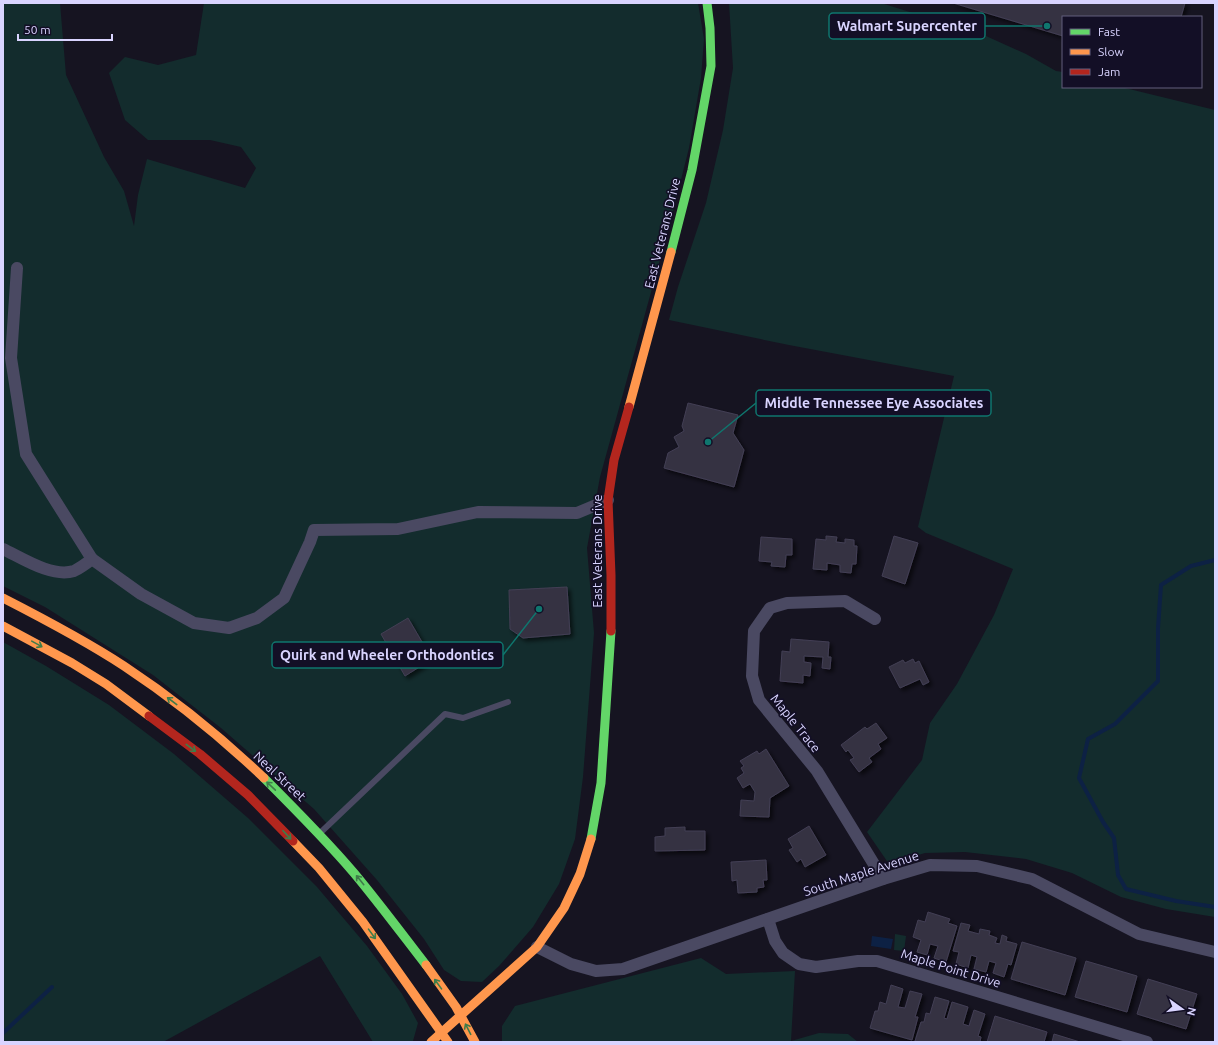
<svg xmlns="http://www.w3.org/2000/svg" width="1218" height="1045" font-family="Ubuntu,sans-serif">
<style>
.green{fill:#132c2d}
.water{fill:#0d2144}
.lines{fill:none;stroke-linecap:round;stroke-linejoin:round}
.stream{stroke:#0d2144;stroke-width:4}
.building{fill:#343243;stroke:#433f54;filter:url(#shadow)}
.lane{stroke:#4a4962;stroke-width:6}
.street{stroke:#4a4962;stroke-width:12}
.fast{stroke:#63d668;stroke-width:9}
.slow{stroke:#ff974d;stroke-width:9}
.jam{stroke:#b3261e;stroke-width:9}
.oneway{stroke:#3f7c4a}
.labels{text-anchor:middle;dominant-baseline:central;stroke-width:3.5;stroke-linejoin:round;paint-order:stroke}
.street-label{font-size:13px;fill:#d9d4ff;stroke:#130f26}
.leader{fill:none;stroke:#0f766e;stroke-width:1.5}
.callout-dot{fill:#0f766e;stroke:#130f26;stroke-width:1.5}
.callout{fill:#130f26;stroke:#0f766e;stroke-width:1.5}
.callout-label{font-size:14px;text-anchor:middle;font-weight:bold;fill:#d9d4ff}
</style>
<defs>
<filter id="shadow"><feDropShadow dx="3" dy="3" stdDeviation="2" flood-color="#0009"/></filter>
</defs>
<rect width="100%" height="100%" fill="#161421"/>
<g class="green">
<polygon points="3,3 60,3 66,75 104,157 124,191 134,226 138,195 147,159 245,188 256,168 241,147 210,140 148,140 125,120 109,73 125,57 158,65 196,55 204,3 698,3 704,39 701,78 689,148 669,227 600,477 587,548 594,633 583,777 575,839 559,884 533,927 499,966 482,982 461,981 444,970 424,939 377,880 314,809 221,728 153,675 45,607 3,586"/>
<polygon points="729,3 881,3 986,36 1026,54 1056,71 1063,72 1063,87 1121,87 1215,110 1215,917 1166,909 1121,897 1072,873 1026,859 965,852 925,853 889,864 867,832 922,760 930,723 957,684 994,615 1013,569 926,533 918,527 954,376 789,345 669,320 678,287 706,203 723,130 733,68"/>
<polygon points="3,642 46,666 109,705 174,754 248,818 317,887 367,946 402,994 418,1023 413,1041 412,1042 373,1042 320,956 163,1042 3,1042"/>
<polygon points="895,934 906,936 904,951 894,950"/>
<polygon points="701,958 726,974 795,971 791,1041 819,1033 848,1034 858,1042 502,1042 502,1026 515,1006"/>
</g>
<polygon class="water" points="872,936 893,939 891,949 871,946"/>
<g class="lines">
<g class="stream">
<polyline points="1215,560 1191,566 1161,585 1158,628 1158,681 1115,724 1088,739 1079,778 1103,822 1114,838 1118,875 1126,889 1176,901 1215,907"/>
<polyline points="3,1033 52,987"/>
</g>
</g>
<g class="building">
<polygon points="953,3 1185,3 1181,17 1063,17 1063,36"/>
<polygon points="688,403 738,415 733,433 744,450 734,487 664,468 668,453 679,447 674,437 684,431 682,426"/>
<polygon points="826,536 837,537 836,542 845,543 845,539 854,540 854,546 857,546 856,564 852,564 851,573 840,572 840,565 827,563 827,570 813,569 816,539 826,540"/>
<polygon points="894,536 918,543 905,584 882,576"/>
<polygon points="761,537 792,539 792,555 786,555 785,567 771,566 772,562 759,561"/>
<polygon points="567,587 570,634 523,638 510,629 509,590"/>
<polygon points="408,618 432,659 405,676 381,634"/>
<polygon points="791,639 829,642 828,657 831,657 830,669 822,668 823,657 804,656 804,662 811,663 810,676 803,675 803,683 780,681 782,651 790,652"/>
<polygon points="913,659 915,663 919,661 929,682 923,685 920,679 900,688 889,667 903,660 905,663"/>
<polygon points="876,723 887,738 878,744 881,749 869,758 872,762 859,772 850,760 854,758 848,750 846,752 841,745 865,727 867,729"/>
<polygon points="766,749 789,786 770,798 769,817 740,816 741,800 754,801 755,792 750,784 743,788 737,778 744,773 741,768 744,766 740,761 757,751 759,754"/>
<polygon points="809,826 826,855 805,867 801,859 797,862 789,850 793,848 788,839"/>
<polygon points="685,827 685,831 705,831 705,850 655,851 655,837 665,836 665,828"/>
<polygon points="766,860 767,880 763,880 764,887 757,888 757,892 738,893 737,880 732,881 731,862"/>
<polygon points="928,912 950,919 948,923 957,926 946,962 934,958 938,946 930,944 927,955 917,952 921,940 913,937 918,920 925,922"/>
<polygon points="961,923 970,925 968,931 979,934 980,929 990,931 989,935 997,938 995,943 1000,944 1002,935 1007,937 1006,941 1017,944 1011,965 1008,964 1004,977 993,973 996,963 989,961 986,972 974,969 977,957 971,955 968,968 956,964 959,952 953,951"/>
<polygon points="1022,942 1076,958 1065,995 1011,979"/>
<polygon points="1086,961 1137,976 1127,1012 1075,997"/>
<polygon points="1148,979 1197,994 1186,1029 1137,1014"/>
<polygon points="891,985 903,989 898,1007 905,1008 910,991 922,994 915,1017 918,1017 912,1040 870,1028 875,1011 878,1011 880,1002 886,1004"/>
<polygon points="935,997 949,1001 944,1018 947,1019 952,1002 968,1007 963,1024 969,1026 974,1010 985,1014 978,1036 981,1037 980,1042 918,1042 915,1041 921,1022 924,1022 926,1013 930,1014"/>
<polygon points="995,1016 1047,1032 1044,1042 987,1042"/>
<polygon points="1054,1034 1080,1042 1052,1042"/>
</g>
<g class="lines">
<polyline class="lane" points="319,834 445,714 463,718 508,702"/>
<g class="street">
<polyline points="17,268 11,358 26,454 92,559"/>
<path d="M3,549C22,558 52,578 74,571C80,568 87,563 92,559L141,594L194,623L229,628L257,618L284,598L310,542L314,530L398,529L478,512L577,513L608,500"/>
<polyline points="875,619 845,601 787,603 770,608 754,631 752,676 759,700 817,771 883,879"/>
<polyline points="768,919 775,941 783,953 799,964 816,967 858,961 877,961 1147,1042"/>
<polyline points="537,947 571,964 596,971 623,969 883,879 930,865 977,866 1032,879 1139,934 1215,952"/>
</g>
<g class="fast">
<polyline points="671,252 692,170 711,66 710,28 707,3"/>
<path d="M264,778C295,809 326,840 354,873C379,903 402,934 426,965"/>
<polyline points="591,839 601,783 611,631"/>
</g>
<g class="slow">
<polyline points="629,407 671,252"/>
<path d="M3,598C44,619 86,641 124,666C174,699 221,737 264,778"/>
<polyline points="3,626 72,663 106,684 149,716"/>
<polyline points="293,841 319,868 363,922 448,1042"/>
<polyline points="426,965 456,1007 475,1042"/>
<polyline points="431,1042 537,947 564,908 580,874 591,839"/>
</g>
<g class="jam">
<polyline points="611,631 611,575 608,500 614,460 629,407"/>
<polyline points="149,716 200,754 248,795 293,841"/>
</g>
</g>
<defs><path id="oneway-shaft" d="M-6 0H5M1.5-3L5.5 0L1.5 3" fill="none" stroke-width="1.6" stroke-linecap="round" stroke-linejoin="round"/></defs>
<g class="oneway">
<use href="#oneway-shaft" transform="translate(37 644) rotate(29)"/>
<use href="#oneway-shaft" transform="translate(172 701) rotate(-143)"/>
<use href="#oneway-shaft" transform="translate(191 748) rotate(37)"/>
<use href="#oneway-shaft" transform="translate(271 786) rotate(-137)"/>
<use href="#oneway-shaft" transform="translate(287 835) rotate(47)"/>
<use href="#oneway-shaft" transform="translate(360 880) rotate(-129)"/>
<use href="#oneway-shaft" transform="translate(372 934) rotate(54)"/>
<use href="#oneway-shaft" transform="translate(438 984) rotate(-126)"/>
<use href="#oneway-shaft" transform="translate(468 1029) rotate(-117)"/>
</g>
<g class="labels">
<g class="street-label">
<text transform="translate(662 233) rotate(-76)">East Veterans Drive</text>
<text transform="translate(597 551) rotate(-90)">East Veterans Drive</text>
<text transform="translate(796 723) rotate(51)">Maple Trace</text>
<text transform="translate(280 776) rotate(43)">Neal Street</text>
<text transform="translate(861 873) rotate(-18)">South Maple Avenue</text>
<text transform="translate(951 968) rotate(17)">Maple Point Drive</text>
</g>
</g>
<path class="leader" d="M1047 26L985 26M708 442L756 403M539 609L503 655"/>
<g class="callout-dot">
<circle cx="1047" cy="26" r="4"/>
<circle cx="708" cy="442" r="4"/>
<circle cx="539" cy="609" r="4"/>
</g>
<g class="callout">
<rect x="829" y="13" width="156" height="26" rx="4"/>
<rect x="756" y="390" width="235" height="26" rx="4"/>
<rect x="272" y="642" width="231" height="26" rx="4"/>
</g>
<g class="callout-label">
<text x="907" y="31">Walmart Supercenter</text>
<text x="874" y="408">Middle Tennessee Eye Associates</text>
<text x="387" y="660">Quirk and Wheeler Orthodontics</text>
</g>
<rect width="1218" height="1045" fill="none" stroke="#d9d4ff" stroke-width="8"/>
<rect x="1062" y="16" width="140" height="72" fill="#130f26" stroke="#625e7d"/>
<rect x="1070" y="29" width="20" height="6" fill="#63d668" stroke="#625e7d"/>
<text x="1098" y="36" font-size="12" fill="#d9d4ff">Fast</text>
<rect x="1070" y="49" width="20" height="6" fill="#ff974d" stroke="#625e7d"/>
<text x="1098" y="56" font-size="12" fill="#d9d4ff">Slow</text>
<rect x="1070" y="69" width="20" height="6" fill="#b3261e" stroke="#625e7d"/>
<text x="1098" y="76" font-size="12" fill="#d9d4ff">Jam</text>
<g transform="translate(1182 1009) rotate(104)" stroke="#130f26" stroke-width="3" paint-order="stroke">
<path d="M0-3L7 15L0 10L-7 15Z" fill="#d9d4ff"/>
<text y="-6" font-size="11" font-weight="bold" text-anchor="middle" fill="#d9d4ff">N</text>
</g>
<path d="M18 34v6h94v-6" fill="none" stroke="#d9d4ff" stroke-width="2"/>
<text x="24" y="34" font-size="12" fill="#d9d4ff" stroke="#130f26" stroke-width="3" paint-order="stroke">50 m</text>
</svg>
